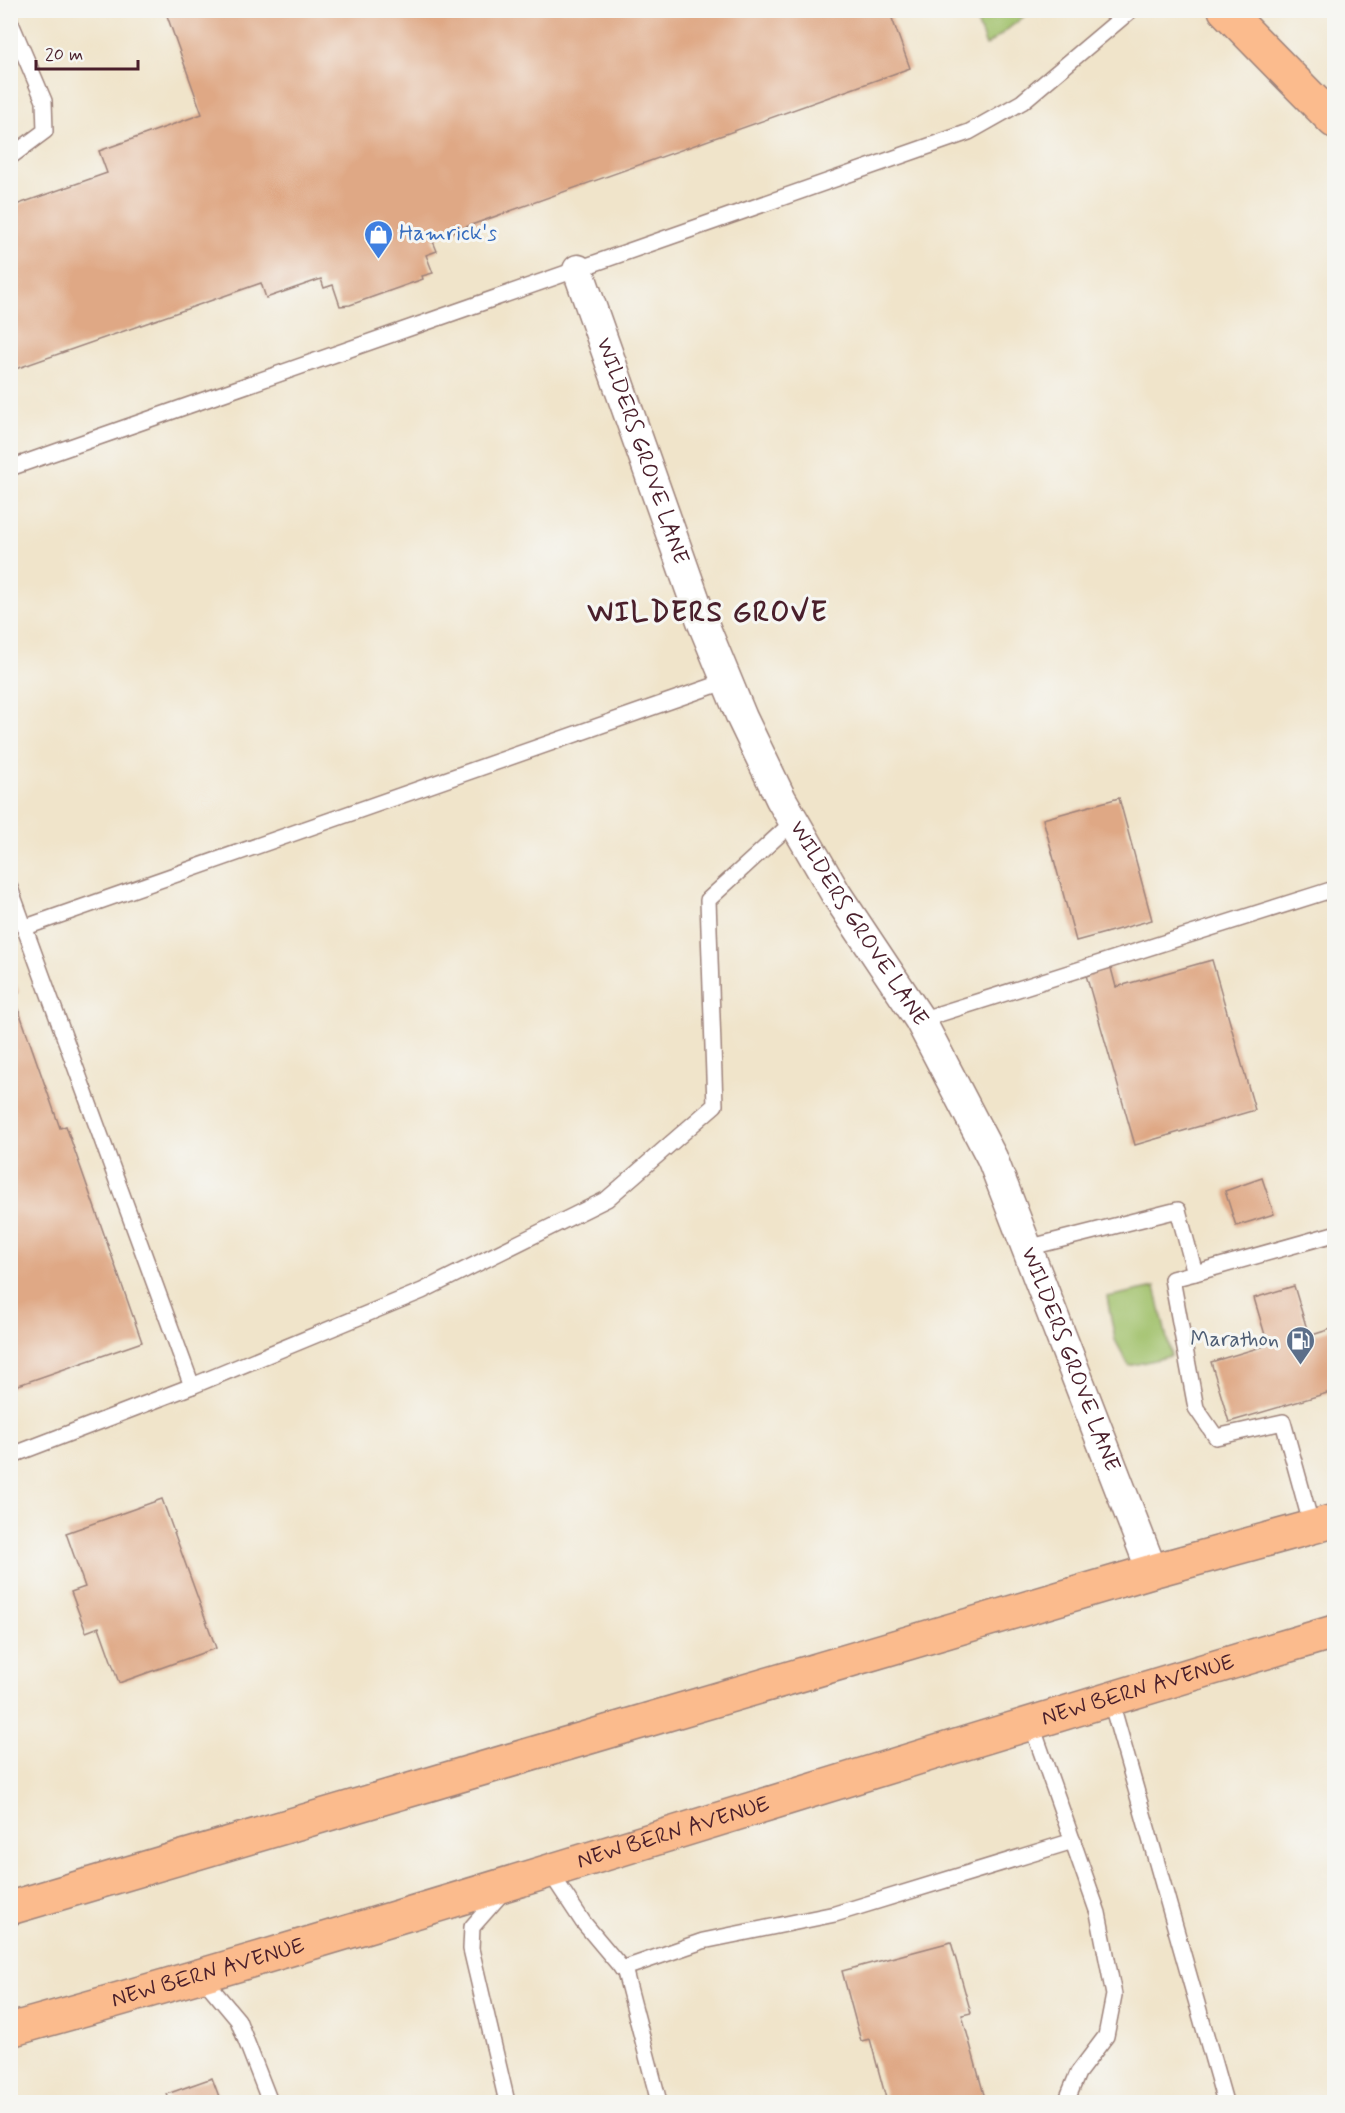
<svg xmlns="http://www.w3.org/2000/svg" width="1345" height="2113" font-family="Mynerve,sans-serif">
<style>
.green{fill:#9fc068;stroke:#74704a;stroke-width:1.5}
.building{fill:#dfa885}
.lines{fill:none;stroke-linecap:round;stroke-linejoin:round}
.service-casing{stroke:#9d827a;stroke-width:18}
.minor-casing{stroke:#9d827a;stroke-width:33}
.primary-casing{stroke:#9d827a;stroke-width:36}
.service{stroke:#fff;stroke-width:15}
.minor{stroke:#fff;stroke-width:30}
.primary{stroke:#fbbb8d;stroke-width:33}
.labels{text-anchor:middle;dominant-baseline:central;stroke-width:6;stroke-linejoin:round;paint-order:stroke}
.shop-label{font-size:22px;fill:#366cbe;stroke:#f6f6f2;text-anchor:start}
.street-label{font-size:22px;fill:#4a1f2b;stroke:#f6f6f2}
.service-label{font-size:22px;fill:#4e5e75;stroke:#f6f6f2;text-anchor:end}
.district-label{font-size:28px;font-weight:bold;letter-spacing:1.5px;fill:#4a1f2b;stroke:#f6f6f2}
</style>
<rect width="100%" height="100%" fill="#f6f6f2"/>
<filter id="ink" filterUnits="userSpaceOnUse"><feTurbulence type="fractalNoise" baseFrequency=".0167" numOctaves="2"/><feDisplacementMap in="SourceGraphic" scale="12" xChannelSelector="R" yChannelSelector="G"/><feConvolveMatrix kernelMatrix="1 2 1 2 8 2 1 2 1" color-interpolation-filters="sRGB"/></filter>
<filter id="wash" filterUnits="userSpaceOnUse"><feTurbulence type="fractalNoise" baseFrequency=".008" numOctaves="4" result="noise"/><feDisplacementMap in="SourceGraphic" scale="24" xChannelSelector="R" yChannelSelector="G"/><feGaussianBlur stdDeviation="1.35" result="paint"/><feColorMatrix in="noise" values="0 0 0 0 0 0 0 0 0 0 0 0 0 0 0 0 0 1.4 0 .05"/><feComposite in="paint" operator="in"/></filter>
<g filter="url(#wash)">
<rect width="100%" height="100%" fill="#f0e4ca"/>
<g class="green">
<polygon points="973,11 1031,11 986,46"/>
<polygon points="1155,1287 1171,1356 1129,1366 1115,1340 1107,1297"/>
</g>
<g id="blocks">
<g class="building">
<polygon points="165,10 889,10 910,68 432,239 437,251 426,255 433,273 422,276 423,279 350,305 340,306 333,285 324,288 321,279 266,298 261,283 10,371 10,207 107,173 99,151 202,114"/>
<polygon points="1119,798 1152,920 1076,941 1043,819"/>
<polygon points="1212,960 1255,1110 1135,1145 1086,975 1111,968 1116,987"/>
<polygon points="10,969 19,992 13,994 60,1128 66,1126 142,1342 10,1388"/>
<polygon points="1262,1178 1274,1214 1236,1226 1225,1191"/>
<polygon points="1294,1286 1309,1336 1334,1328 1334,1391 1229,1422 1211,1362 1268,1345 1254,1298"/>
<polygon points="162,1499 216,1648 119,1683 99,1627 86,1632 71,1592 85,1587 66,1533"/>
<polygon points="951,1942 971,2013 962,2015 986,2102 887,2102 870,2039 861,2041 842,1971"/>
<polygon points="212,2078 221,2102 170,2102 167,2094"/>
</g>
</g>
</g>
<g filter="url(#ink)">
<use href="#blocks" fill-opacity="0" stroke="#9d827a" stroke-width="1.5"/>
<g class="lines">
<defs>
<g id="service">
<polyline points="10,21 44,101 45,131 10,157"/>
<polyline points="10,468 969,132 1022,102 1131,10"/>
<polyline points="10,888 192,1386 422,1291 607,1199 715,1105 708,900 794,821"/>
<polyline points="26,927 727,681"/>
<polyline points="920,1020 1334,889"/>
<polyline points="1027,1248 1178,1210 1195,1273 1334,1234"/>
<polyline points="1195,1273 1172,1279 1196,1408 1216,1437 1283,1422 1312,1527"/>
<polyline points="10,1456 192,1386"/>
<polyline points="1110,1698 1225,2102"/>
<polyline points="1031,1723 1098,1913 1114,1995 1106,2036 1078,2073 1066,2102"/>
<polyline points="550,1872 583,1922 625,1972 659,2102"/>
<polyline points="502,1893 472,1927 471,1949 507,2102"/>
<polyline points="622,1969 703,1941 835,1914 1073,1841"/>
<polyline points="202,1977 238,2020 270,2102"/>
</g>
<g id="minor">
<path id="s1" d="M578,270L702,621L742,718L781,799L836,894L920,1020L992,1158L1152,1571"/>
</g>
<g id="primary">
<polyline points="1225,10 1334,121"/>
<polyline points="10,1908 1152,1571 1334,1521"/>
<path id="s2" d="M10,2030C454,1906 892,1762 1334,1632"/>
</g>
</defs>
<use href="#service" class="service-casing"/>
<use href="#minor" class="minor-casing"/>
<use href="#primary" class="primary-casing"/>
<use href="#service" class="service"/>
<use href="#minor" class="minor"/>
<use href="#primary" class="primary"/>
</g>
</g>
<defs>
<symbol id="shop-pin" viewBox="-11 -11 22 30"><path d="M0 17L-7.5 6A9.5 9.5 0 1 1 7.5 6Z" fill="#3f7fe0" stroke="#f6f6f2"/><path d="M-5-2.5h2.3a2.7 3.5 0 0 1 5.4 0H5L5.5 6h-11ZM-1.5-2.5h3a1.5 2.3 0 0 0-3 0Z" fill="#fff"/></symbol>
<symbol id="fuel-pin" viewBox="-11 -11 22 30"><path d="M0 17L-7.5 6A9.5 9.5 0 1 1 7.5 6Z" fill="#5c6f8a" stroke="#f6f6f2"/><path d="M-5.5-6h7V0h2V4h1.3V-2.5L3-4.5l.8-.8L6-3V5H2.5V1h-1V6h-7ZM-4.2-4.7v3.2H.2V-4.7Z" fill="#fff"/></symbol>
</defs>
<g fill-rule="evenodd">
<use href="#shop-pin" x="362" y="218" width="33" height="45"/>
<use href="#fuel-pin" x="1284" y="1324" width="33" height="45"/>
</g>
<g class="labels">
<g class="shop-label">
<text x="399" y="234">Hamrick's</text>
</g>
<g class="street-label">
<text stroke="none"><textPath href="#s1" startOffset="192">WILDERS GROVE LANE</textPath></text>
<text stroke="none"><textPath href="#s1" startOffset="714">WILDERS GROVE LANE</textPath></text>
<text stroke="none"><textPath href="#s1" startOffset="1200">WILDERS GROVE LANE</textPath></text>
<text stroke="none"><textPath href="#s2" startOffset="1178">NEW BERN AVENUE</textPath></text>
<text stroke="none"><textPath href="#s2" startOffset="692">NEW BERN AVENUE</textPath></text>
<text stroke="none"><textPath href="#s2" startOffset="206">NEW BERN AVENUE</textPath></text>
</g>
<g class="service-label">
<text x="1279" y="1340">Marathon</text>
</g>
<g class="district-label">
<text x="708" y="613">WILDERS GROVE</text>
</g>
</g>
<rect width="1345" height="2113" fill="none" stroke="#f6f6f2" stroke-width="36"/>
<path d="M36 60v9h102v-9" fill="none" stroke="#4a1f2b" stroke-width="3"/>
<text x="45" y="60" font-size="18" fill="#4a1f2b" stroke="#f6f6f2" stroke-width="4.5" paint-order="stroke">20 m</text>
</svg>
